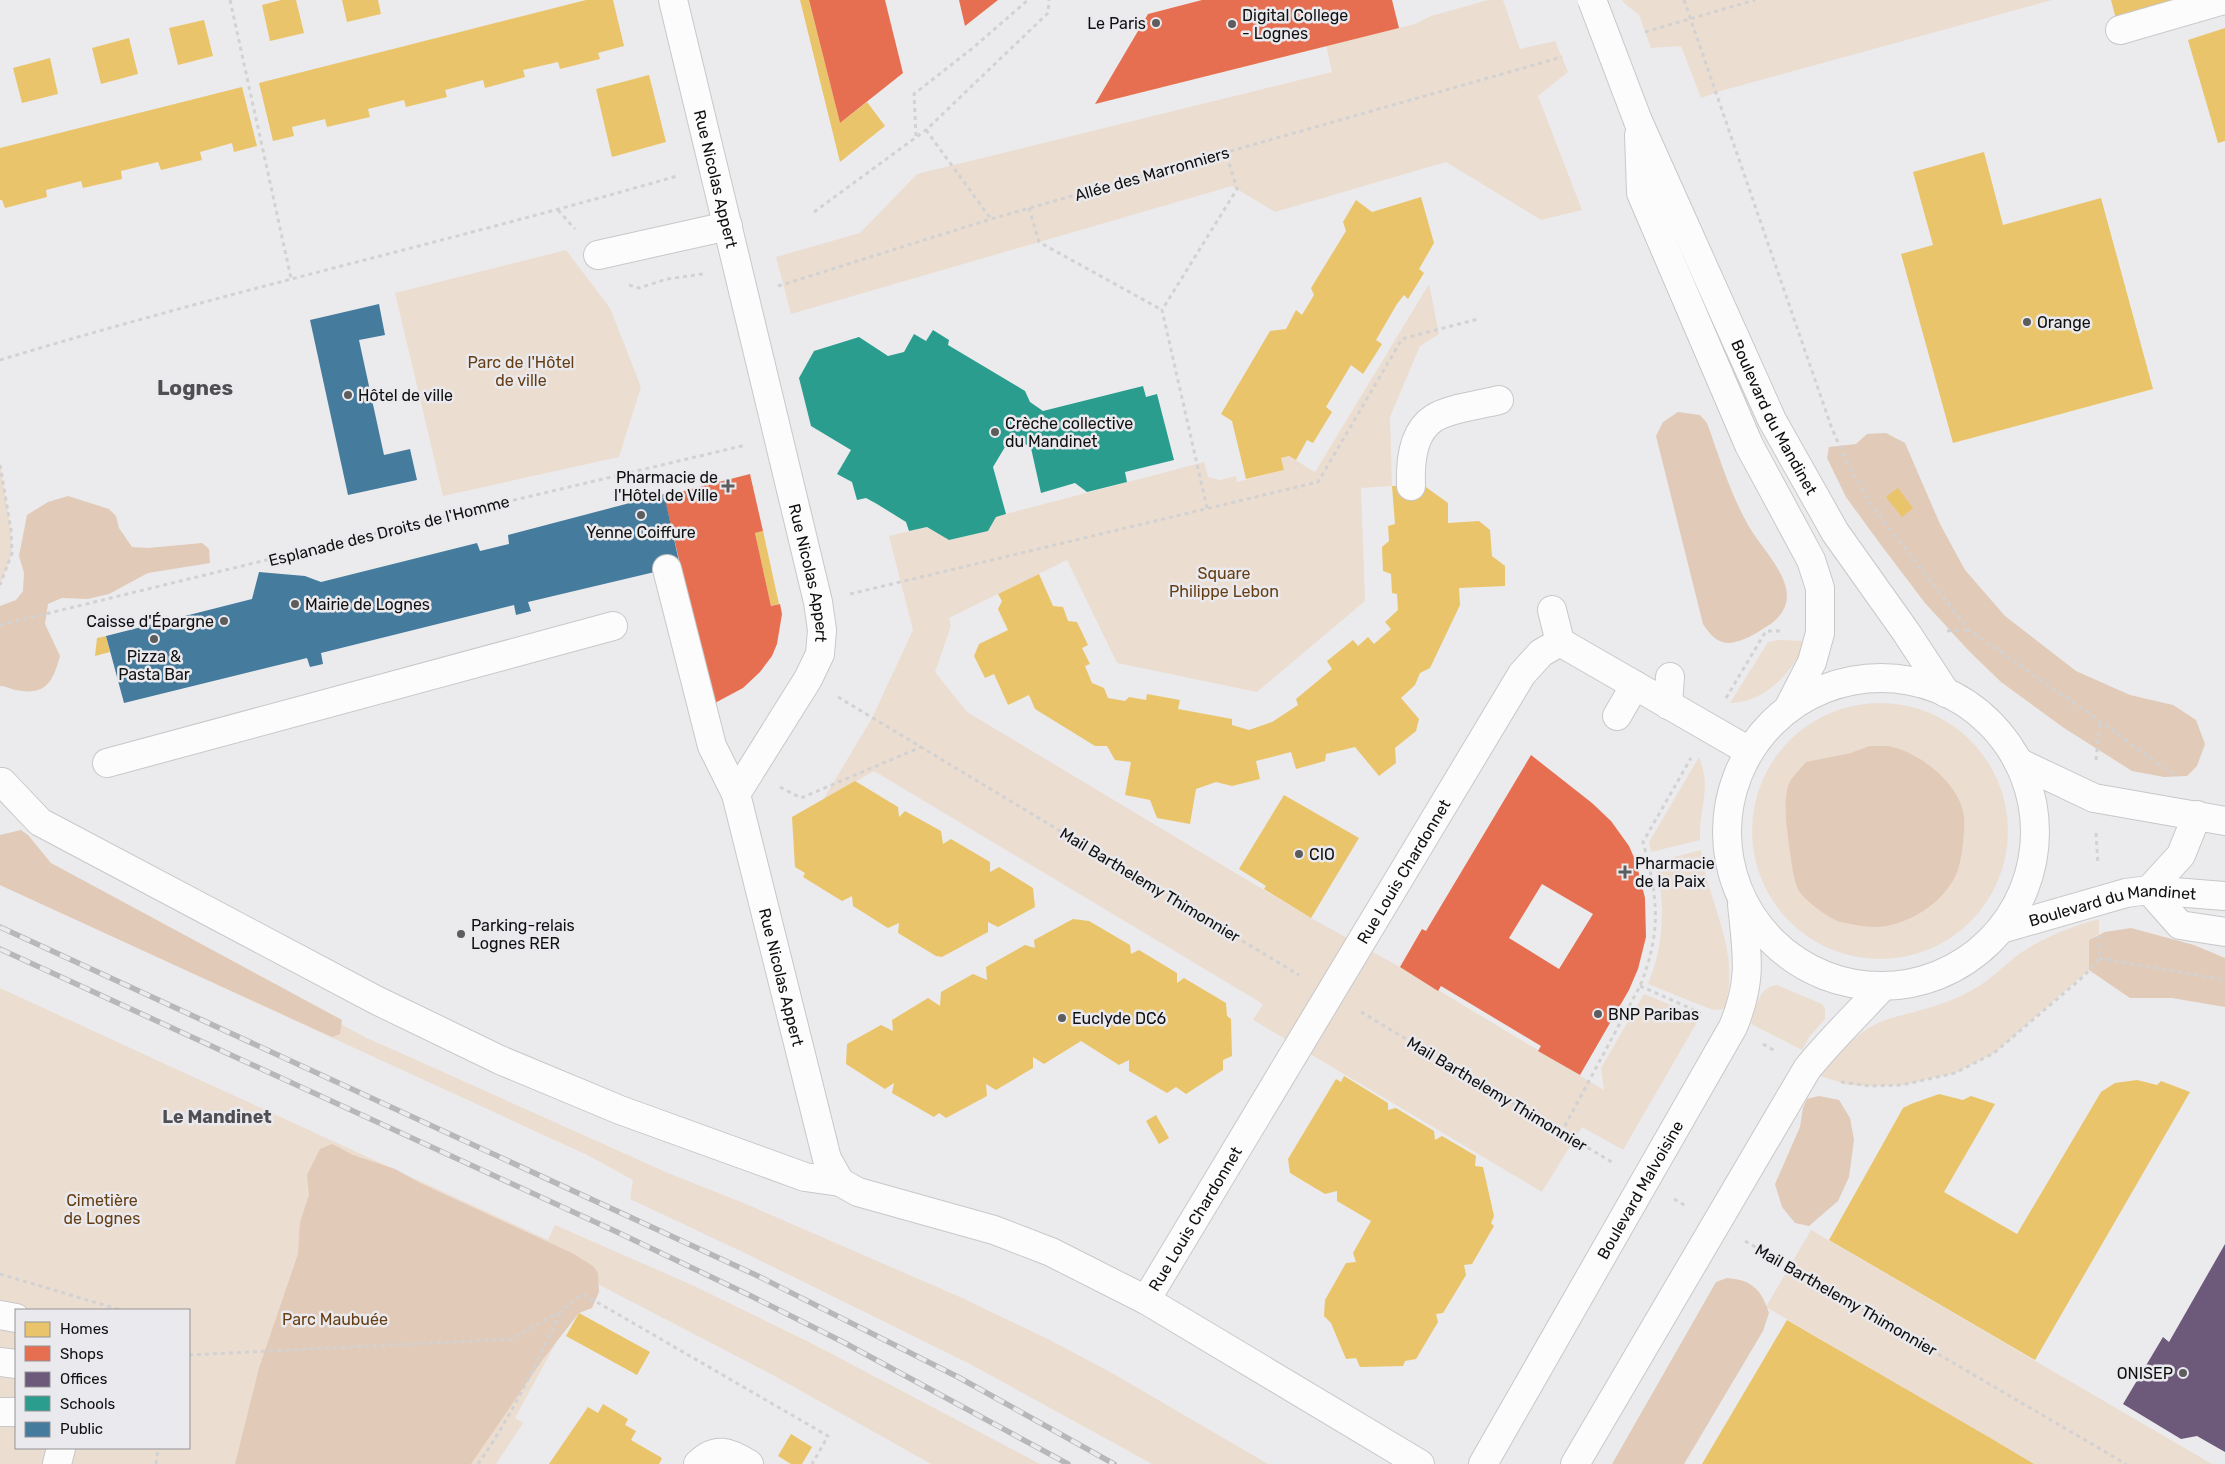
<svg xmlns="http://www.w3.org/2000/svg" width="2225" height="1464" font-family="Rubik,sans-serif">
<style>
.green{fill:#ecddd1;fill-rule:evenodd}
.forest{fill:#e1cab7}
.homes{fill:#e9c46a}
.shops{fill:#e76f51;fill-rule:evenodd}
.offices{fill:#6d597a}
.schools{fill:#2a9d8f}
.public{fill:#457b9d}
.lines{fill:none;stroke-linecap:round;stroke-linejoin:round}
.minor-casing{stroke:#c8c8ca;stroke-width:30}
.path{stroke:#d2d2d3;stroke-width:3;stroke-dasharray:4 4;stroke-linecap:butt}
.minor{stroke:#fcfcfc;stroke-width:28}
.rail-casing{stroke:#b7b7b8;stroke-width:5.5}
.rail{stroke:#eaeaee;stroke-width:4;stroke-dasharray:11;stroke-linecap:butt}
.minor-bridge-casing{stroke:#c8c8ca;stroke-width:30;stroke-linecap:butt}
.minor-bridge{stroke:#fcfcfc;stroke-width:28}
.poi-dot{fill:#5d5d5e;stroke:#eaeaee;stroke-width:2}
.labels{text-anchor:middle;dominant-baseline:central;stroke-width:5;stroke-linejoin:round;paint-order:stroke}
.poi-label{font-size:16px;fill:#101011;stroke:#eaeaee;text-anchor:start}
.street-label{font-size:16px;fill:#101011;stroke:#eaeaee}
.park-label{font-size:16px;fill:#663e14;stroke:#eaeaee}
.neighbourhood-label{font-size:18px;font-weight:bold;fill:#4f4f53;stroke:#eaeaee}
.district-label{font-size:21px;font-weight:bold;fill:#4f4f53;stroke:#eaeaee}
</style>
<rect width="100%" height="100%" fill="#ebebed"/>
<g class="green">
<polygon points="1488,0 1503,0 1520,49 1555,41 1568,72 1538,96 1582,210 1541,220 1446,162 1275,212 1232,186 791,314 776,257 860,233 917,174 1332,72 1326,45 1415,24 1431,16"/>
<polygon points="1622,0 2052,0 1724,90 1701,98 1681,46 1651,48 1639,15 1624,3"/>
<polygon points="566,250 610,308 641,387 619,457 443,496 395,293"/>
<polygon points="1429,284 1439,334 1420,346 1390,417 1392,486 1361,488 1365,601 1257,692 1117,663 1067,560 949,618 951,626 935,672 967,712 1311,918 1400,967 1604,1090 1601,1068 1644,994 1700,1017 1623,1150 1582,1127 1542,1192 1253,1020 1263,1004 874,771 823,800 872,718 913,630 889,536 927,527 949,540 988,531 996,517 1006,514 1204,462 1208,477 1220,480 1236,476 1237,482 1284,470 1281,458 1289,456 1315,472"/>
<polygon points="0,465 11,530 12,553 0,585"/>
<path d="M1778,640L1806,641C1793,672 1765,703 1730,703L1768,642Z"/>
<circle cx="1880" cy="831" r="128"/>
<path d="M1699,757C1712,789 1699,807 1700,840L1651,852L1649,842Z"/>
<polygon points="0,843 365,1037 668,1173 746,1204 960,1297 1048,1339 1112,1373 1268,1464 1152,1464 970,1364 751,1256 630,1199 633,1180 587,1155 0,885"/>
<path d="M1701,850C1709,908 1741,947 1725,1009L1713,1010L1648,984C1664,946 1666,902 1655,862Z"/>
<path d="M2099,919V934L2089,940V970L1994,1053L1955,1073L1902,1085L1871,1086L1849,1085L1817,1075C1835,1056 1851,1038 1874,1025C1889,1017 1905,1015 1921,1010C1940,1005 1958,998 1974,989C1991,980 2004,965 2019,954C2044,937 2070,927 2099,919Z"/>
<path d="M1777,985L1822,1004L1825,1008V1019L1809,1037L1802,1050L1751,1024C1756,1008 1758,987 1777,985Z"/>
<path d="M0,988L548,1240L555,1225L692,1285L813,1344L1040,1464H931L769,1373L590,1280L515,1418L523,1423L496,1464H0ZM16,1310H189V1448H16Z"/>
<polygon points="1811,1230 2212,1464 2034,1464 1766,1307"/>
</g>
<g class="forest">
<path d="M1678,412L1700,415L1707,423C1719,456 1730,493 1748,525C1764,554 1813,595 1769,625C1758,632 1748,639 1735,642C1719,646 1711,636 1703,624L1656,436L1663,422Z"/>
<polygon points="1886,433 1905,443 1940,524 1965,570 2005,616 2076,671 2130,695 2173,705 2196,720 2205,744 2197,766 2187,776 2164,777 2132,771 2064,728 2001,682 1969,651 1925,603 1881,545 1846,497 1827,458 1829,447 1856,444 1867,434"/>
<path d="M68,496L109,509L116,516L119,528L132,547L148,548L202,543L209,549L210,563L148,573L109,594L88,599L62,598L48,604L45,624L60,656C53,682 46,696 16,690C10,689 6,686 0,686V606L16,600L23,591L24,573L19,556L27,515L48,502Z"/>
<path d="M1869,746C1875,746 1882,746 1888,746C1918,751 1961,784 1964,817C1965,832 1962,864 1955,877C1942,902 1914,921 1886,926C1871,929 1856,925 1841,922C1831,920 1804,900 1799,891C1795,884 1793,873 1792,866C1789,843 1782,808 1788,786C1790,778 1801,769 1806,762L1851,753Z"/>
<polygon points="21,830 28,835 51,863 342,1020 340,1034 332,1037 0,885 0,835"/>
<polygon points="2131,928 2194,945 2225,958 2225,1007 2172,998 2130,998 2089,970 2089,940 2105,932"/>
<polygon points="1819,1096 1839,1100 1850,1118 1854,1140 1849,1177 1838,1201 1809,1226 1795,1223 1782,1207 1775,1184 1800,1127 1803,1108 1807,1099"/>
<polygon points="332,1144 353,1155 395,1169 420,1183 574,1254 593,1266 598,1273 599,1292 592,1308 579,1313 543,1359 471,1464 235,1464 259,1368 298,1254 300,1222 309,1195 307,1175 320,1149"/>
<path d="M1727,1278C1753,1280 1761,1290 1769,1313L1763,1331L1684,1464H1612L1716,1282Z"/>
</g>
<g class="homes">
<polygon points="281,0 296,0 304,33 270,41 262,5"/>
<polygon points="342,0 378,0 381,14 347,22"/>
<polygon points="586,0 613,0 624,46 598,53 600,59 560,69 558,62 523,70 525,77 485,88 483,80 445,90 447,97 406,107 404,100 368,109 370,117 327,127 325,119 292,127 294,136 273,141 259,83"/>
<polygon points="800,0 809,0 840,123 867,102 885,126 840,162"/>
<polygon points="2111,0 2179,0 2116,19"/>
<polygon points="204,20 213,56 178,65 169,28"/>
<polygon points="2225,28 2225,141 2218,143 2188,40"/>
<polygon points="129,38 138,74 101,84 92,48"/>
<polygon points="50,58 58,94 22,103 13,68"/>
<polygon points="649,75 666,142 612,157 596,89"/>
<polygon points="242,87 257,146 234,152 232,143 200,152 202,160 161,170 158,162 121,171 122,179 83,188 81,181 46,190 47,197 5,208 2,200 0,200 0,148"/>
<polygon points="1984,152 2003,225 2101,198 2153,389 1953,443 1901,254 1933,245 1913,172"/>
<polygon points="1421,197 1434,243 1419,269 1424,273 1408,299 1404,295 1397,304 1376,340 1382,344 1363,374 1351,365 1326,407 1332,412 1313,443 1307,440 1296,460 1289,456 1281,458 1284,470 1246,479 1232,421 1221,414 1270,331 1286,329 1296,310 1302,315 1314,295 1311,288 1346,231 1343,222 1356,200 1372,212"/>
<polygon points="1423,485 1448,503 1448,523 1479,521 1490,530 1492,556 1505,566 1505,586 1459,588 1460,605 1430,668 1420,673 1415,685 1401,698 1419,719 1416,731 1395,748 1396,763 1379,776 1355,747 1326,754 1325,761 1296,769 1291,752 1256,761 1260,779 1232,786 1216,782 1196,789 1190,824 1157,818 1150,800 1125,795 1131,762 1115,760 1107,746 1095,746 1035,709 1029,695 1008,705 994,674 985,678 974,656 979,644 1008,630 998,609 1002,601 998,594 1039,574 1053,606 1063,607 1068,621 1077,622 1088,645 1082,648 1090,664 1085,666 1092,683 1104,688 1108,698 1125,701 1129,697 1146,700 1147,694 1180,700 1178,709 1232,719 1232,725 1249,730 1272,722 1298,705 1296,699 1332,669 1327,661 1353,640 1358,646 1368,637 1374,644 1391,629 1385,622 1398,610 1397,594 1392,593 1391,574 1383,571 1382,547 1389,541 1388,526 1395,524 1392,486"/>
<polygon points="1898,488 1913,508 1902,517 1886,497"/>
<polygon points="763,531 779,604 771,606 755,533"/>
<polygon points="106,636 110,652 95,656 97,638"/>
<polygon points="855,781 898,807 899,817 905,811 941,831 943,844 951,839 990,862 990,872 999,867 1033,888 1035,907 998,927 988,922 988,932 942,957 936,956 898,933 899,923 888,928 853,906 852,896 842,901 803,877 805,873 795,867 792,817"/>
<polygon points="1284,795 1359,838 1311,918 1264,889 1266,886 1239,869"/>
<polygon points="1073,919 1089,921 1130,945 1131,954 1139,950 1177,973 1177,983 1184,978 1226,1003 1227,1016 1231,1019 1232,1056 1223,1060 1223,1070 1186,1094 1176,1087 1167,1093 1129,1071 1129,1060 1119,1065 1081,1041 1044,1064 1033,1057 1033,1068 996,1090 986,1084 987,1096 946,1118 939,1113 934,1117 892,1093 894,1083 885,1089 846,1064 847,1044 881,1025 893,1031 892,1020 928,998 940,1006 941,992 973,974 987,980 986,967 1025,945 1035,948 1034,940"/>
<polygon points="1344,1076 1388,1103 1388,1110 1396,1108 1434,1131 1435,1140 1442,1136 1476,1156 1475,1166 1483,1167 1494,1216 1491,1223 1494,1226 1472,1264 1464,1265 1466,1275 1443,1313 1436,1314 1438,1322 1416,1359 1405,1361 1403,1366 1360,1367 1356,1358 1346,1359 1331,1323 1324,1316 1325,1300 1346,1263 1356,1262 1353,1253 1371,1221 1337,1201 1337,1191 1325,1194 1290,1173 1288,1159 1336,1079 1341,1082"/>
<polygon points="2137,1080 2157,1085 2161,1081 2190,1092 2035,1360 1829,1240 1903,1108 1911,1104 1939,1094 1963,1100 1971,1096 1995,1104 1944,1192 2017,1234 2101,1092 2115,1083"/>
<polygon points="1156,1115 1169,1138 1159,1144 1146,1121"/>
<polygon points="579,1313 650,1352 637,1375 566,1336"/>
<polygon points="1787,1320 1992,1439 2034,1464 1702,1464"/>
<polygon points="603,1404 628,1419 625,1425 636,1431 631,1440 662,1458 659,1464 549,1464 588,1407 598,1413"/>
<polygon points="791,1434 812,1447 802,1464 791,1464 778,1456"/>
</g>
<g class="shops">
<polygon points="809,0 885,0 903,73 840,123"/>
<polygon points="959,0 998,0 965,26"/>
<polygon points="1202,0 1392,0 1399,28 1095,104 1148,14"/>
<polygon points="750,474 763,531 755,533 771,606 780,604 782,614 777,644 772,656 760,672 743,688 713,704 664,496"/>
<path d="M1531,755L1592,803L1611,821L1629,846L1636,862L1645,898L1646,937L1638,969L1629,990L1580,1075L1538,1051L1541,1046L1441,986L1438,991L1400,967L1422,929L1426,931ZM1542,884L1593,914L1559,969L1509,938Z"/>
</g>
<polygon class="offices" points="2225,1244 2225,1452 2197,1436 2181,1439 2123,1404 2163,1337 2169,1342"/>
<polygon class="schools" points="933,330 949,340 948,345 1025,391 1030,402 1043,411 1143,386 1146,397 1157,394 1174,460 1125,472 1127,482 1087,492 1075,483 1041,493 1031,448 1018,439 1008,442 993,467 1006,514 996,517 988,531 949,540 927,527 909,531 906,522 877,504 866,498 857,500 852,482 837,474 851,450 811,426 799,378 814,351 859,337 888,356 904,352 914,334 926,341"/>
<g class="public">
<polygon points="379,304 385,335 359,340 384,455 410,449 417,480 348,495 310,320"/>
<polygon points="664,494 680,566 528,602 531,611 516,615 514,605 321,653 323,664 310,667 307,658 124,703 106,636 252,599 259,572 305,576 321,582 477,543 480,551 509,544 508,535"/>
</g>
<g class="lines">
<defs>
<g id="minor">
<path id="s1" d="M673,0L818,602L822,630L820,654L808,679L736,794"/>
<polyline points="2120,30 2224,0"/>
<path id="s2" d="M1638,121L1772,420L1835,532L1906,632L1946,693"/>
<polyline points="1639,135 1641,193 1749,445 1811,560 1820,588 1820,633 1812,662 1788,709"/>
<polyline points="598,255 728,226"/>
<path d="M1411,486C1410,463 1412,432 1434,418C1450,408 1480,405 1499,400"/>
<path id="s3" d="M667,569L712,746L736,794L827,1159L840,1182"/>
<polyline points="1552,610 1560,642"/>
<polyline points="1560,642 1749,751"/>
<circle cx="1881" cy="832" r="154"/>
<polyline points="1668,705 1670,677"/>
<polyline points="1617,716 1635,685"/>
<polyline points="2018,762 2094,798 2225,821"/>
<polyline points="107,763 613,626"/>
<polyline points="2,782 40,822 376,1000 500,1060 620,1110 805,1177 840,1182 858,1192 994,1230 1051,1252 1146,1300 1420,1464"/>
<polyline points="2149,890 2180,925 2225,932"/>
<polyline points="2149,890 2181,855 2197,815"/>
<path id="s4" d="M2001,929L2126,893L2149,890L2225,896"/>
<path id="s5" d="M1146,1300L1522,674L1541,653L1560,642"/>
<polyline points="0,1315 16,1318"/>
<polyline points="0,1362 16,1364"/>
<polyline points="0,1412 16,1412"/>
<polyline points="57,1464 61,1448"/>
<path d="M698,1464C716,1446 729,1452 749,1464"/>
<path id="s6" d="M1483,1464L1733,1027C1753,979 1747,954 1742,904"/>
<path d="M1575,1464L1807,1069C1830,1040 1857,1015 1882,987"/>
</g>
</defs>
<use href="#minor" class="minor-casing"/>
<g class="path">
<polyline points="230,0 291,278"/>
<polyline points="1684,0 1831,426 1845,459 1872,506 1969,630 2100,721 2174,775"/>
<polyline points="1645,32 1755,0"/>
<polyline points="926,130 991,219"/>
<polyline points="916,136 914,94 974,47 1028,0"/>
<polyline points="1029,208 1039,242 1162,310"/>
<polyline points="558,210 575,229"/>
<polyline points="814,212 926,130 1048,13 1049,0"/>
<polyline points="629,285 639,288 667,279 703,274"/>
<polyline points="778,286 991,219 1562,57"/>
<path d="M0,360C224,292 452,241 677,176"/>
<polyline points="0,465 11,530 12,553 0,585"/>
<polyline points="1207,508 1162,310 1237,189 1226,153"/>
<polyline points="850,594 1318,482 1402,339 1478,319"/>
<polyline points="0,625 447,516 746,445"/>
<polyline points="1947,631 1969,630"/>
<polyline points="838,697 1299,975"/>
<polyline points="1726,698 1766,631 1784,631"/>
<polyline points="2096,760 2100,721"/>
<polyline points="780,787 801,798 921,747"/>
<polyline points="2096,833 2098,865"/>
<polyline points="2099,958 2225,980"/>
<polyline points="1640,986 1701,1013"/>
<polyline points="1361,1012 1615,1164"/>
<polyline points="1763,1044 1777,1052"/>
<polyline points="1841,1082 1871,1086 1902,1085 1955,1073 1994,1053 2084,976 2099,958 2099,936"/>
<path d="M1561,1133L1640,986C1662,931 1658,898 1643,842L1691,758"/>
<polyline points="1674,1199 1686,1206"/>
<polyline points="1745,1241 2126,1464"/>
<polyline points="0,1274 121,1310"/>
<polyline points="189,1355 512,1339 561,1311 583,1294 828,1436 812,1464"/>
<polyline points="156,1464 158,1448"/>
<path d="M478,1464C511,1417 537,1363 561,1311"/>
</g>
<use href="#minor" class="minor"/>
<defs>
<g id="rail">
<polyline points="0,927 758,1276 958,1377 1114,1464"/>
<polyline points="0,949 617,1232 749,1295 843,1342 1068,1464"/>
</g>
</defs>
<use href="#rail" class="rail-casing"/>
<use href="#rail" class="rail"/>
<defs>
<polyline id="minor-bridge" points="1592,0 1638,121"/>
</defs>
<use href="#minor-bridge" class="minor-bridge-casing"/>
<use href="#minor-bridge" class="minor-bridge"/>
</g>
<g class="poi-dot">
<circle cx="1156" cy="23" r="5"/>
<circle cx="1232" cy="24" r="5"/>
<circle cx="2027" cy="322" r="5"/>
<circle cx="348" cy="395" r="5"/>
<circle cx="995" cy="432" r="5"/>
<path d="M725.5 478.5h5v5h5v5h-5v5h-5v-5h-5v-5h5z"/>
<circle cx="641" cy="515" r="5"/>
<circle cx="295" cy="604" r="5"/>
<circle cx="224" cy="621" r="5"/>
<circle cx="154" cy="639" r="5"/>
<circle cx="1299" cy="854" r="5"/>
<path d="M1622.5 864.5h5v5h5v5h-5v5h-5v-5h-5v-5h5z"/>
<circle cx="461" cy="934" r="5"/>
<circle cx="1598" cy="1014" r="5"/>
<circle cx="1062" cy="1018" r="5"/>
<circle cx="2183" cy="1373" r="5"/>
</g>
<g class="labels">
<g class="poi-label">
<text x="1242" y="15">Digital College<tspan x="1242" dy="18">- Lognes</tspan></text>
<text x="1146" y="23" text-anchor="end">Le Paris</text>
<text x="2037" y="322">Orange</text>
<text x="358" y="395">Hôtel de ville</text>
<text x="1005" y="423">Crèche collective<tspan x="1005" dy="18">du Mandinet</tspan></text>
<text x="718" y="477" text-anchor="end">Pharmacie de<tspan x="718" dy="18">l'Hôtel de Ville</tspan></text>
<text x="641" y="532" text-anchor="middle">Yenne Coiffure</text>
<text x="305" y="604">Mairie de Lognes</text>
<text x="214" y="621" text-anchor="end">Caisse d'Épargne</text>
<text x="154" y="656" text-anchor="middle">Pizza &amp;<tspan x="154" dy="18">Pasta Bar</tspan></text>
<text x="1309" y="854">CIO</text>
<text x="1635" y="863">Pharmacie<tspan x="1635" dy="18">de la Paix</tspan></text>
<text x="471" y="925">Parking-relais<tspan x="471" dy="18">Lognes RER</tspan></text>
<text x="1608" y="1014">BNP Paribas</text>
<text x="1072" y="1018">Euclyde DC6</text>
<text x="2173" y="1373" text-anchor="end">ONISEP</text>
</g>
<g class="street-label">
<text transform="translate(1152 174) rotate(-16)">Allée des Marronniers</text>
<text stroke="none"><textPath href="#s1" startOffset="184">Rue Nicolas Appert</textPath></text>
<text stroke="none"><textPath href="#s2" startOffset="326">Boulevard du Mandinet</textPath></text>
<text transform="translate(389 531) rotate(-14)">Esplanade des Droits de l'Homme</text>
<text stroke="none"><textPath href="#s1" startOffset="589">Rue Nicolas Appert</textPath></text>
<text stroke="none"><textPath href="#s5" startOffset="500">Rue Louis Chardonnet</textPath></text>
<text transform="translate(1150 885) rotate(31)">Mail Barthelemy Thimonnier</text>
<text stroke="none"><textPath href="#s4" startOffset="115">Boulevard du Mandinet</textPath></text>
<text stroke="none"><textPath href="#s3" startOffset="425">Rue Nicolas Appert</textPath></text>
<text transform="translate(1497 1094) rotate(31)">Mail Barthelemy Thimonnier</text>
<text stroke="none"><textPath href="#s6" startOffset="316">Boulevard Malvoisine</textPath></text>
<text stroke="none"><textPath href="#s5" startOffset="95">Rue Louis Chardonnet</textPath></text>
<text transform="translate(1846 1300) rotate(30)">Mail Barthelemy Thimonnier</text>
</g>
<g class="park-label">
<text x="521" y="362">Parc de l'Hôtel<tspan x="521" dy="18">de ville</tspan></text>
<text x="1224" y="573">Square<tspan x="1224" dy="18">Philippe Lebon</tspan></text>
<text x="102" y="1200">Cimetière<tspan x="102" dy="18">de Lognes</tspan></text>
<text x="335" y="1319">Parc Maubuée</text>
</g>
<g class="neighbourhood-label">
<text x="217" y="1117">Le Mandinet</text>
</g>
<g class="district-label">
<text x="195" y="387">Lognes</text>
</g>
</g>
<rect x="15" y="1309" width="175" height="140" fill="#eaeaee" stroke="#939396"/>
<rect x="25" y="1322" width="25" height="15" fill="#e9c46a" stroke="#939396"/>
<text x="60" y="1334" font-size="15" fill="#101011">Homes</text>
<rect x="25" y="1346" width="25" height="15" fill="#e76f51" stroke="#939396"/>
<text x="60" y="1359" font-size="15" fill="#101011">Shops</text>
<rect x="25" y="1372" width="25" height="15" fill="#6d597a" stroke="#939396"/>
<text x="60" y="1384" font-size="15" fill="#101011">Offices</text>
<rect x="25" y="1396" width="25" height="15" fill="#2a9d8f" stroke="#939396"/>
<text x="60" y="1409" font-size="15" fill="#101011">Schools</text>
<rect x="25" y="1422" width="25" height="15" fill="#457b9d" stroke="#939396"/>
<text x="60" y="1434" font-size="15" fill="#101011">Public</text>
</svg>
